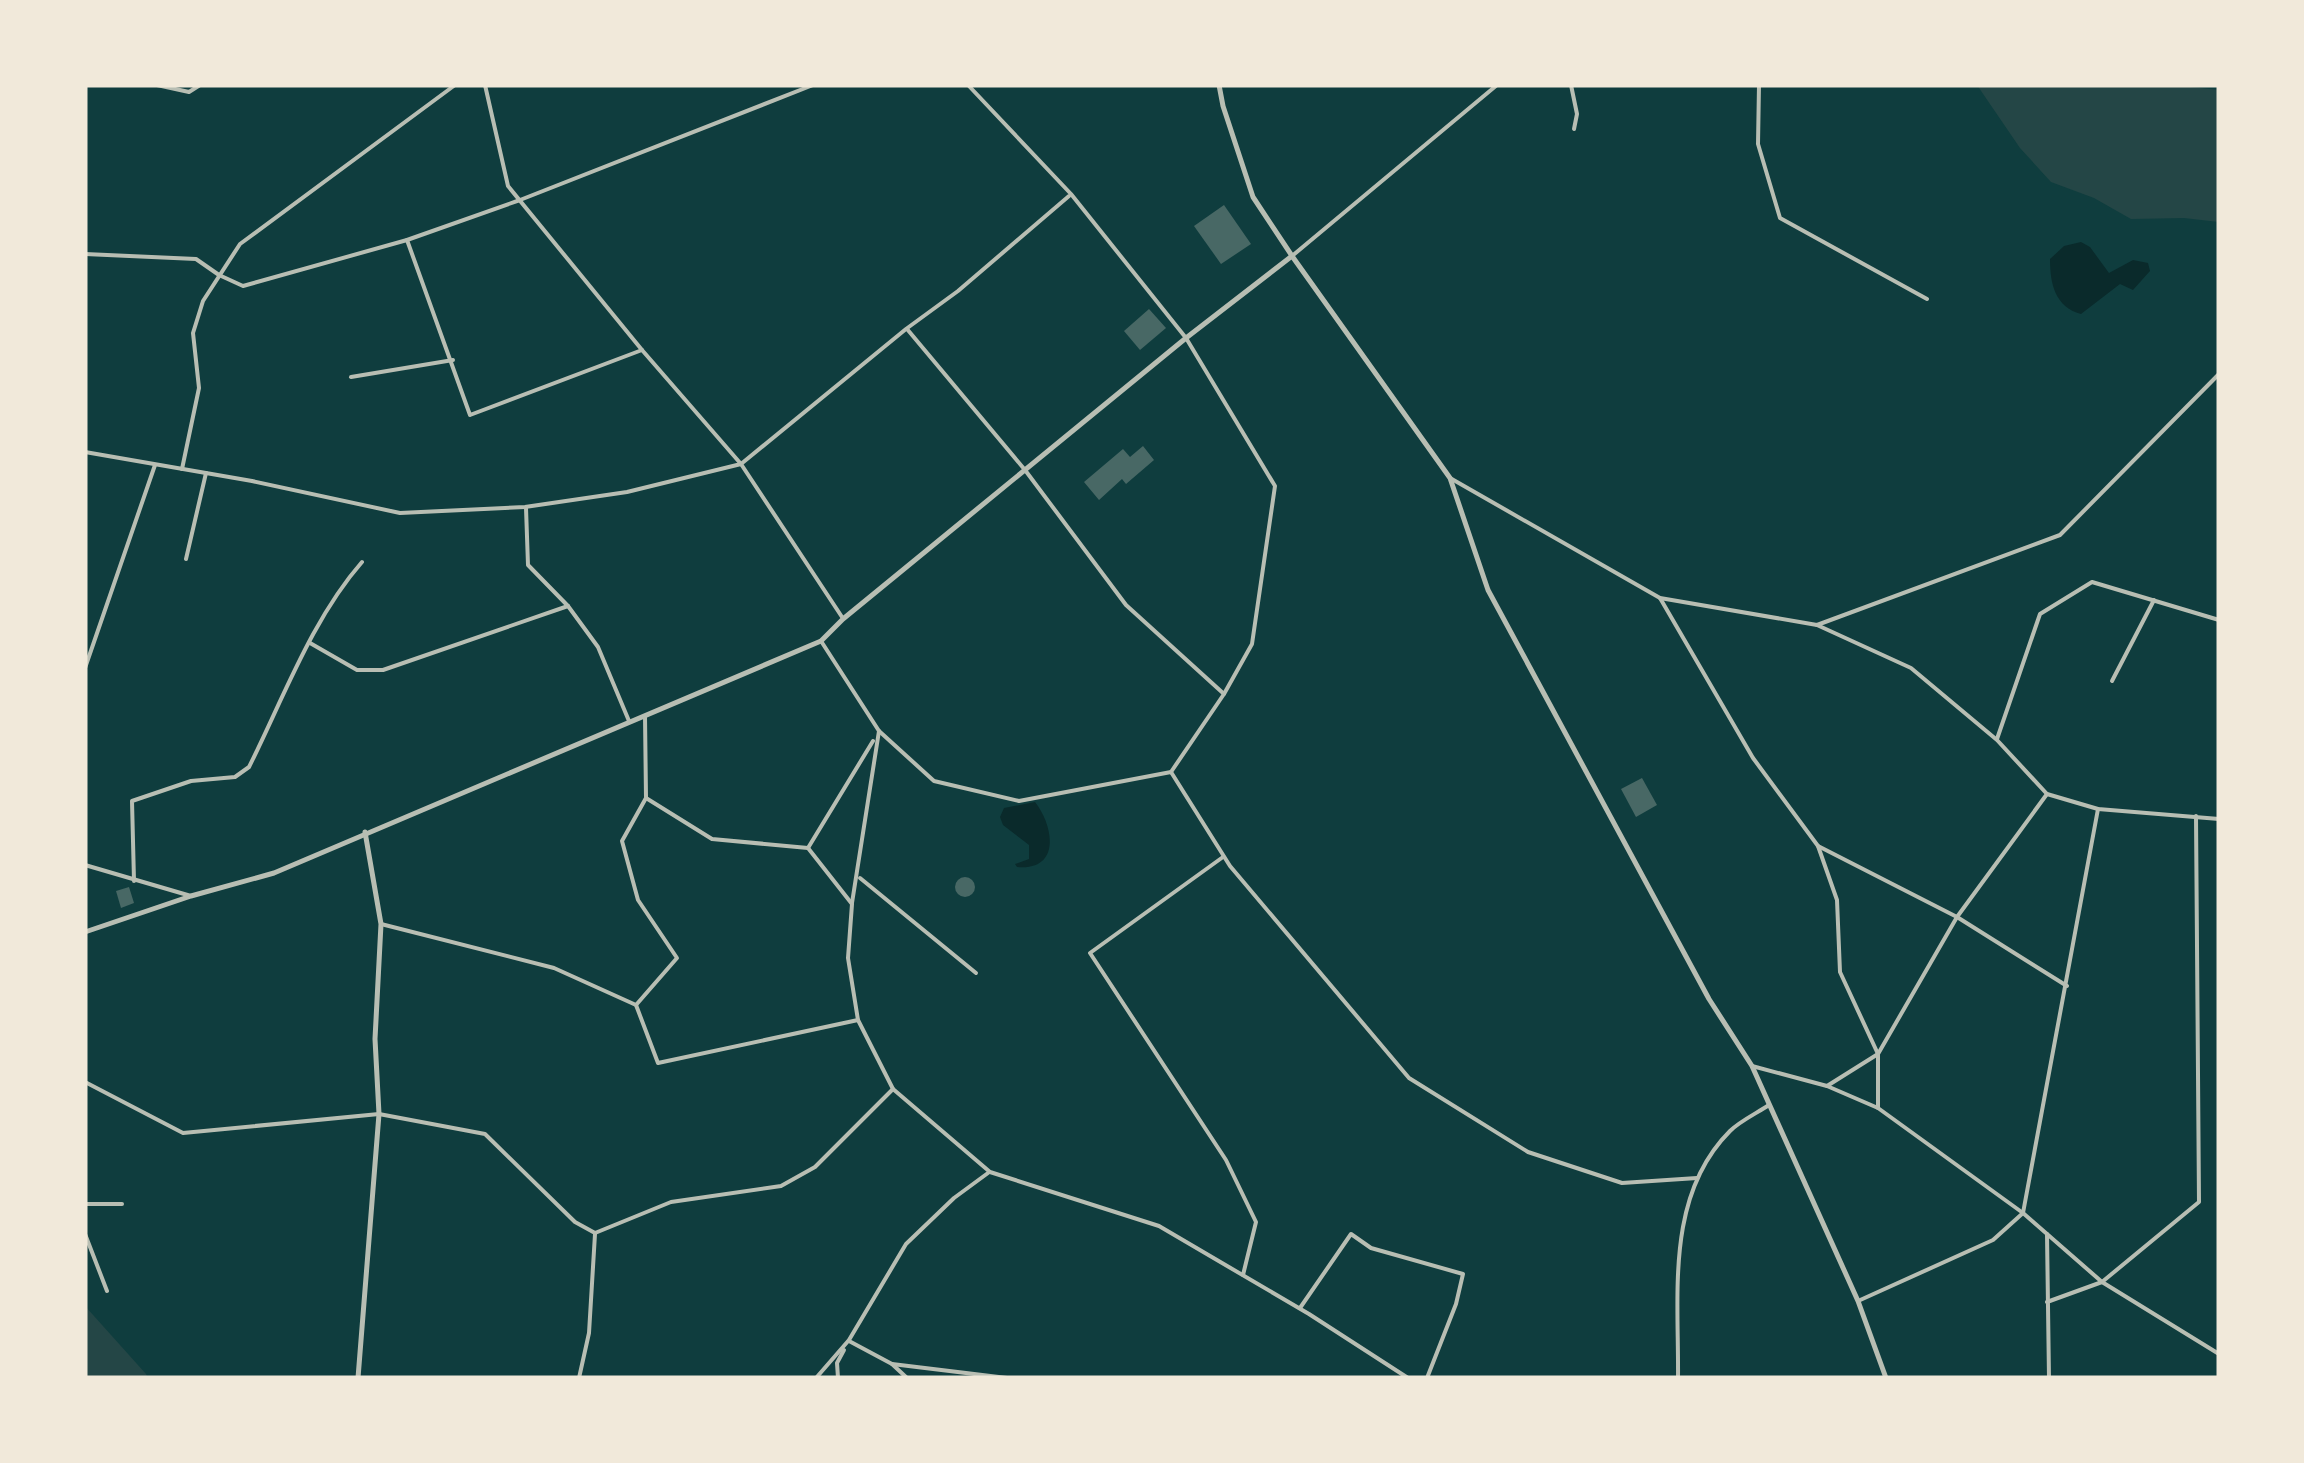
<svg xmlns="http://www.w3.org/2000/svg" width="2304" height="1463" font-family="Commissioner,sans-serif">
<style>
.green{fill:#244646}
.water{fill:#0a2a2b}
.building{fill:#486865}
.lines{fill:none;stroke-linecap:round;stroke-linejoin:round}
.minor{stroke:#b8beb3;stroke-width:4}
.tertiary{stroke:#b8beb3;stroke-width:5}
</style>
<rect width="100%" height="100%" fill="#0f3d3e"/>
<g class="green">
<polygon points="1977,85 2172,85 2219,90 2219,222 2184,218 2131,219 2094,198 2051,182 2020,148"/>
<polygon points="85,1306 146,1374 148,1378 85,1378"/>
</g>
<g class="water">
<path d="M2081,242L2090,247L2109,273L2133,260L2148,263L2150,271L2133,290L2120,284L2081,314C2055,307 2050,284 2050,259L2064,246Z"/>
<path d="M1035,802C1054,826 1061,871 1017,867L1015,864L1029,859V845L1003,825L1000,817L1004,808Z"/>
</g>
<g class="building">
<polygon points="1224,205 1251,244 1221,264 1194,226"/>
<polygon points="1149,309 1166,328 1140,350 1124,331"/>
<polygon points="1143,446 1154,460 1126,484 1122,479 1099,500 1084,482 1123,449 1130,457"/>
<polygon points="1642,778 1657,805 1636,817 1621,789"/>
<circle cx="965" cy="887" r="10"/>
<polygon points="129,887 134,903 121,908 116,891"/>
</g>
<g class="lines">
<g class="minor">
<polyline points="157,85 189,92 200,85"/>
<polyline points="485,85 508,186 642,350 741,464 842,617"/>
<polyline points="1571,85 1577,114 1574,129"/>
<polyline points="1759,85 1758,144 1780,218 1927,299"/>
<polyline points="407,240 470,415 642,350"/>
<polyline points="85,254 196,259 219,275 243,286 407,240 520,200 813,85"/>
<polyline points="1292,256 1497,85"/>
<polyline points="907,329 1025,470 1126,605 1224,694"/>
<polyline points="351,377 453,360"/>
<polyline points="85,452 252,481 400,513 525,507 627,492 741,464 906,329 958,291 1069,196"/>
<polyline points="182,469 199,388 193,333 203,301 240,244 455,85"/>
<polyline points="1450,478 1660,598 1817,625 2060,535 2219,374"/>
<polyline points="526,508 528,565 568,606 598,647 629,721"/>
<polyline points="186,559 206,473"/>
<polyline points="1660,598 1753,758 1818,846 1957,917 2067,986"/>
<polyline points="1817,625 1911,668 1997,740 2047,794 2098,809 2219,819"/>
<polyline points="821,641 879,731 934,781 1019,801 1171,772 1224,694 1252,644 1275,486 1186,338 1071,194 968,85"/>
<polyline points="310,643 357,670 383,670 568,606"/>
<polyline points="85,668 155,465"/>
<polyline points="2112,681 2154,600"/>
<polyline points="645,716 646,798 712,839 808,848 852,904 848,958 858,1020 893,1089 990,1172 1159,1226 1309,1314 1408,1378"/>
<polyline points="1997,739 2040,614 2092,582 2219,620"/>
<polyline points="1171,772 1230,866 1409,1078 1528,1152 1622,1183 1697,1178"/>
<polyline points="1818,846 1837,900 1840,972 1878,1054 1878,1108"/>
<polyline points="808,848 873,741"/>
<polyline points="1223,857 1090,953 1226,1160 1256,1222 1243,1275"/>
<polyline points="85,865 191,896"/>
<polyline points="860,878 976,973"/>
<path d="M134,881L132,801L191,781L235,777L249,767C283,699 312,619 362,562"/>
<polyline points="852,903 879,731"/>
<polyline points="381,924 554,968 636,1005 658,1063 858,1020"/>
<polyline points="636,1005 677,958 638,900 622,841 646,798"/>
<polyline points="1752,1066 1827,1086 1878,1108 2023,1213 2102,1282 2219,1354"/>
<polyline points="85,1082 183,1133 379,1114 485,1134 575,1222 595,1233 671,1202 781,1186 815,1167 893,1089"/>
<polyline points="1827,1086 1878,1054 1957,917 2047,794"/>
<polyline points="85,1204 122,1204"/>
<polyline points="85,1234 107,1291"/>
<polyline points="2047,1234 2049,1378"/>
<polyline points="1858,1301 1993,1240 2023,1213 2098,809"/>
<polyline points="2047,1302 2102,1282 2199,1202 2196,816"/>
<polyline points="1300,1308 1351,1234 1371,1248 1463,1274 1456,1304 1427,1378"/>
<polyline points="849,1341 892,1364 907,1378"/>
<polyline points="892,1364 1007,1378"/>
<polyline points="579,1378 589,1333 595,1234"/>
<polyline points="816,1378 849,1340 906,1244 954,1198 988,1173"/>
<polyline points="838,1378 837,1363 844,1350"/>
<path d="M1678,1378C1679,1295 1665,1196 1730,1131C1740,1121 1757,1113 1769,1105"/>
</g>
<g class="tertiary">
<polyline points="1219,85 1223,106 1253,197 1292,256 1450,478 1488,590 1709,999 1752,1066 1858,1301 1886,1378"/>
<polyline points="85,932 191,896 274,873 821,641 843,619 1186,338 1292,256"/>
<polyline points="358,1378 379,1114 375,1039 381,924 365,832"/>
</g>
</g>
<rect width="2304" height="1463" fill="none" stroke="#f1e9da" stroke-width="175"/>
</svg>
